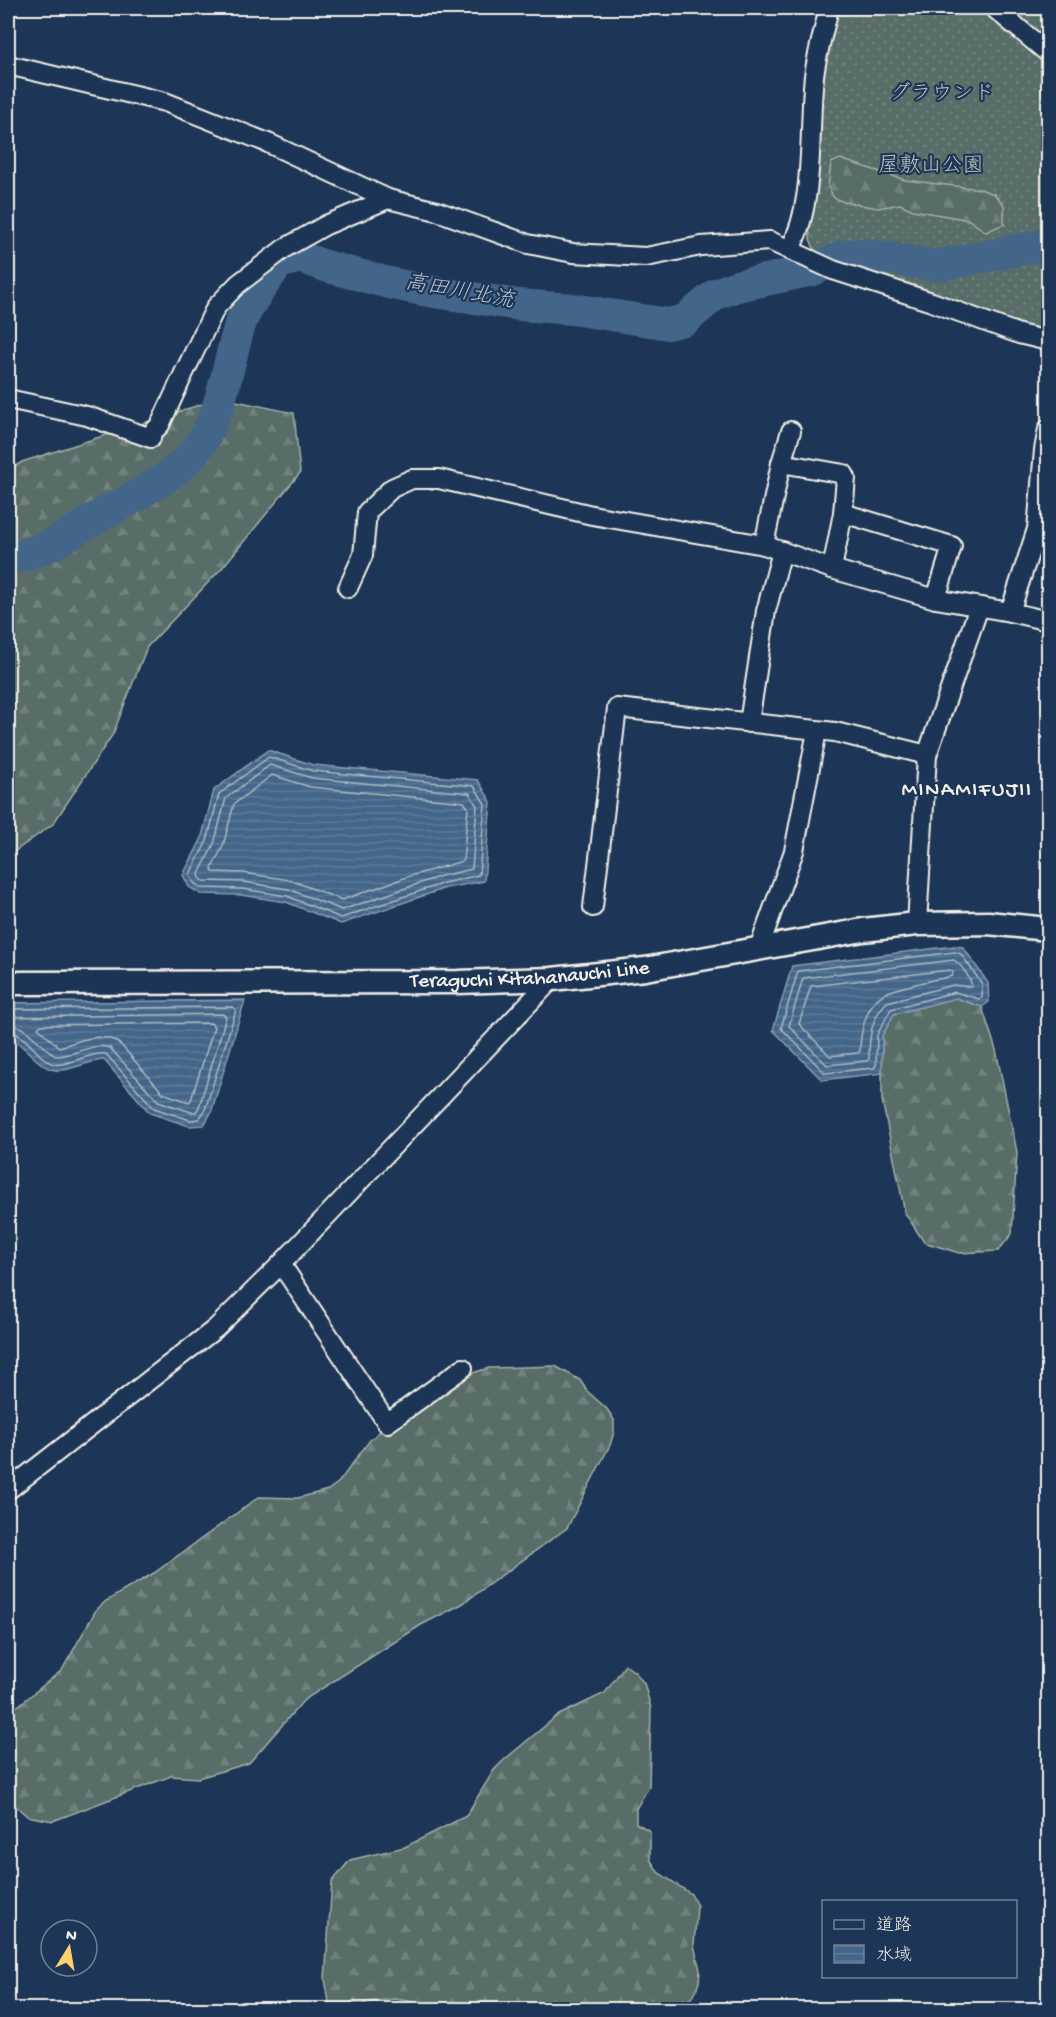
<svg xmlns="http://www.w3.org/2000/svg" width="1056" height="2017" font-family="'Gochi Hand','Klee One',sans-serif">
<style>
.grass{fill:url(#grass-dots);stroke:#a6afa8;stroke-width:1.5}
.forest{fill:url(#forest-firs);stroke:#a6afa8;stroke-width:1.5}
.water{fill:url(#water-rules);stroke:#8a9daf;stroke-width:1.5}
.lines{fill:none;stroke-linecap:round;stroke-linejoin:round}
.shore{stroke:#adb9c2;stroke-width:1.5}
.river{stroke:#436589;stroke-width:32}
.minor-casing{stroke:#f4f1e8;stroke-width:22}
.major-casing{stroke:#f4f1e8;stroke-width:27}
.minor{stroke:#1d3557;stroke-width:18}
.major{stroke:#1d3557;stroke-width:22}
.labels{text-anchor:middle;dominant-baseline:central;stroke-width:4.5;stroke-linejoin:round;paint-order:stroke}
.park-label{font-size:21px;fill:#bdc3bb;stroke:#1d3557}
.street-label{font-size:21px;fill:#f4f1e8;stroke:#1d3557}
.water-label{font-size:22px;font-style:italic;fill:#b6c0c7;stroke:#1d3557}
.neighbourhood-label{font-size:22px;letter-spacing:1.5px;fill:#f4f1e8;stroke:#1d3557}
</style>
<defs>
<pattern id="grass-dots" width="8" height="8" patternUnits="userSpaceOnUse" patternTransform="scale(1.5)"><rect width="8" height="8" fill="#586d68"/><path d="M2 2h.1M6 6h.1" fill="none" stroke="#71827e" stroke-width="1.8" stroke-linecap="round"/></pattern>
<pattern id="forest-firs" width="22" height="20" patternUnits="userSpaceOnUse" patternTransform="scale(1.5)"><rect width="22" height="20" fill="#586d68"/><path d="M5 1l3.5 6h-7zM16 11l3.5 6h-7z" fill="#71827e"/></pattern>
<pattern id="water-rules" width="6" height="5" patternUnits="userSpaceOnUse" patternTransform="scale(1.5)"><rect width="6" height="5" fill="#436589"/><path d="M0 2.5h6" fill="none" stroke="#5f7c9a"/></pattern>
</defs>
<rect width="100%" height="100%" fill="#1d3557"/>
<filter id="ink" filterUnits="userSpaceOnUse"><feTurbulence type="fractalNoise" baseFrequency=".0167" numOctaves="2"/><feDisplacementMap in="SourceGraphic" scale="12" xChannelSelector="R" yChannelSelector="G"/><feConvolveMatrix kernelMatrix="1 2 1 2 8 2 1 2 1" color-interpolation-filters="sRGB"/></filter>
<g filter="url(#ink)">
<polygon class="grass" points="838,8 1048,8 1048,330 1006,321 811,259 815,251 810,239 809,222 823,70"/>
<g class="forest">
<polygon points="840,159 905,180 980,189 994,194 1004,205 1004,224 986,232 969,220 913,210 900,204 878,208 844,202 834,198 828,187 831,163"/>
<polygon points="221,398 294,413 300,473 222,568 147,647 113,734 53,824 8,856 8,471 22,462"/>
<polygon points="956,998 982,1007 996,1050 1017,1152 1012,1234 998,1251 959,1253 924,1242 905,1213 882,1100 882,1036 894,1014"/>
<polygon points="555,1366 580,1380 587,1391 607,1409 614,1420 614,1432 610,1445 567,1528 462,1604 421,1625 304,1700 249,1763 198,1778 171,1776 53,1821 27,1816 8,1799 8,1714 62,1670 96,1610 106,1601 154,1573 259,1497 298,1498 328,1490 339,1482 370,1440 436,1384 489,1368"/>
<polygon points="625,1665 635,1672 644,1683 651,1708 649,1786 636,1809 636,1823 650,1831 650,1859 658,1872 691,1894 697,1906 694,1945 700,1970 699,1982 694,1995 678,2010 444,2010 437,2006 395,1999 368,2002 355,2009 326,2009 329,2002 325,1979 332,1882 350,1860 405,1847 466,1816 494,1770 504,1760 557,1716 605,1693"/>
</g>
<g class="water">
<polygon points="268,750 313,765 478,780 491,802 484,881 446,888 341,924 286,902 241,895 201,894 189,887 183,875 201,840 214,790"/>
<polygon points="954,946 963,947 988,983 989,1002 982,1007 956,998 894,1014 882,1036 882,1073 822,1080 773,1030 792,966"/>
<path d="M245,1000L211,1113L204,1125L189,1126L150,1113L104,1060C88,1061 77,1068 62,1070C41,1074 26,1044 8,1036V1003Z"/>
</g>
<g class="lines">
<g class="shore">
<polygon points="269,757 313,771 474,786 485,804 479,875 444,883 341,918 287,896 242,889 202,888 194,883 190,874 207,841 219,794"/>
<polygon points="270,765 312,778 469,793 477,806 472,869 441,876 342,910 288,889 243,882 204,881 200,878 199,874 214,844 226,798"/>
<polygon points="272,775 310,787 464,802 468,808 463,861 407,877 342,900 290,880 243,873 213,872 212,868 223,846 234,804"/>
<polygon points="955,952 961,954 982,984 982,998 979,999 955,992 891,1009 877,1035 876,1065 874,1068 825,1073 781,1028 798,971"/>
<path d="M954,960C961,965 971,978 972,987L953,985L887,1002C871,1017 869,1038 869,1059L867,1061L827,1065L789,1026L803,978Z"/>
<path d="M950,970L953,972L952,976C936,980 894,987 882,995C866,1005 860,1033 860,1051L858,1053L830,1056L799,1024L811,986Z"/>
<path d="M8,1009L233,1007L236,1010L205,1110L199,1119L190,1120L154,1108L106,1054C88,1052 68,1067 54,1064C39,1061 28,1034 8,1031"/>
<path d="M8,1017L223,1014L226,1017L199,1107L196,1112H191L158,1101L110,1048C90,1042 74,1057 55,1056L23,1028L8,1024"/>
<path d="M211,1023L214,1027L191,1100L189,1102L163,1093L121,1045C102,1029 79,1042 59,1047L38,1028L41,1025Z"/>
</g>
<path class="river" d="M8,558C39,556 68,535 94,519C128,499 176,479 199,446C223,411 227,365 240,325C248,302 265,284 278,263L301,257L325,266L389,283L428,291L519,305L572,309L668,324L685,320L716,294L737,286L813,270L846,255L866,254L922,264L941,265L1048,244"/>
<defs>
<g id="minor">
<polyline points="994,8 1048,53"/>
<polyline points="8,65 165,102 268,143 388,199 437,211 528,244 573,253 646,257 701,246 770,241 833,270 932,302 1019,334 1048,341"/>
<path d="M790,249C816,201 808,130 814,76C817,53 824,30 829,8"/>
<polyline points="8,399 87,416 151,438 152,433 160,425 184,373 216,307 238,284 285,248 326,225 388,199"/>
<polyline points="781,463 844,474 846,478 843,513 832,569"/>
<polyline points="843,513 952,546 936,599"/>
<polyline points="764,545 781,463 791,431"/>
<polyline points="348,588 363,555 367,512 392,488 412,479 439,479 592,515 764,545 832,569 936,599 1010,612 1048,621"/>
<polyline points="1010,612 1037,529 1044,450 1048,429"/>
<polyline points="749,723 766,611 782,551"/>
<polyline points="593,907 617,708 835,732 927,755"/>
<polyline points="917,924 927,755 979,607"/>
<polyline points="759,948 794,851 817,731"/>
<polyline points="281,1264 387,1423 463,1368"/>
<polyline points="8,1490 215,1329 281,1264 552,979"/>
</g>
<g id="major">
<path id="s1" d="M8,983L458,982L552,979L645,969L863,930L917,924L988,923L1048,929"/>
</g>
</defs>
<use href="#minor" class="minor-casing"/>
<use href="#major" class="major-casing"/>
<use href="#minor" class="minor"/>
<use href="#major" class="major"/>
</g>
</g>
<g class="labels">
<g class="park-label">
<text x="942" y="95">グラウンド</text>
<text x="931" y="167">屋敷山公園</text>
</g>
<g class="street-label">
<text stroke="none"><textPath href="#s1" startOffset="522">Teraguchi Kitahanauchi Line</textPath></text>
</g>
<g class="water-label">
<text transform="translate(459 293) rotate(10)">高田川北流</text>
</g>
<g class="neighbourhood-label">
<text x="967" y="791">MINAMIFUJII</text>
</g>
</g>
<rect width="1056" height="2017" fill="none" stroke="#1d3557" stroke-width="30"/>
<rect x="15" y="15" width="1026" height="1987" fill="none" stroke="#f4f1e8" stroke-width="2" filter="url(#ink)"/>
<rect x="822" y="1900" width="195" height="78" fill="#1d3557" stroke="#738091" stroke-width="1.5"/>
<rect x="834" y="1920" width="30" height="9" fill="#1d3557" stroke="#738091" stroke-width="1.5"/>
<text x="876" y="1930" font-size="18" fill="#f4f1e8">道路</text>
<rect x="834" y="1945" width="30" height="18" fill="url(#water-rules)" stroke="#738091" stroke-width="1.5"/>
<text x="876" y="1960" font-size="18" fill="#f4f1e8">水域</text>
<g transform="translate(69 1948) rotate(11)"><circle r="28" fill="#1d3557" stroke="#738091" stroke-width="1.5"/>
<path d="M0-4.5L10 22L0 15L-10 22Z" fill="#ffd166"/>
<text y="-9" font-size="16" font-weight="bold" text-anchor="middle" fill="#f4f1e8">N</text>
</g>
</svg>
